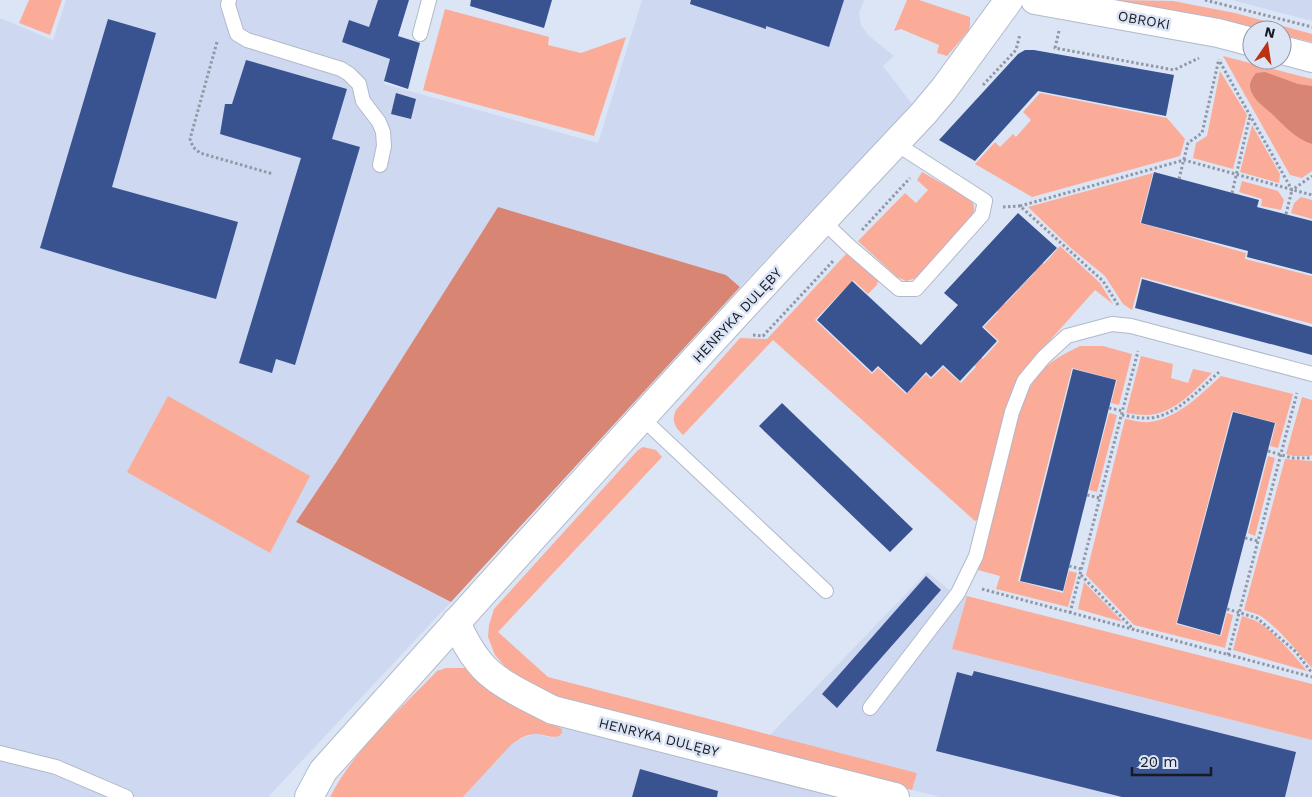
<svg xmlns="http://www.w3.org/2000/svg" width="1312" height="797" font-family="'Work Sans',sans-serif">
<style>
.built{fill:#ced9f1}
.green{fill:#faac99}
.forest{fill:#d88673}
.building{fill:#395391}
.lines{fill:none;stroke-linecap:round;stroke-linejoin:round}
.service-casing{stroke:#b1b9ca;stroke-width:16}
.minor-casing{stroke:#b1b9ca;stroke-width:30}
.path{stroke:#9198a5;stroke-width:3;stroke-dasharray:2.5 2.5;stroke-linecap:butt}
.service{stroke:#fff;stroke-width:14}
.minor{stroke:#fff;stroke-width:28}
.labels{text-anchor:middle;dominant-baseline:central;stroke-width:5;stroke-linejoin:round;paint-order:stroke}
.street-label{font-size:14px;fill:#181b21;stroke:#dce5f6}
</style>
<rect width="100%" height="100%" fill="#dce5f6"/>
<g class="built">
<polygon points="66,0 378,0 369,27 349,20 342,42 390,59 384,84 598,143 642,0 864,0 859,13 861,25 869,36 894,56 883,66 912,104 740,287 726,275 498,207 337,461 296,522 451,602 268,797 0,797 0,18 53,40"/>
<polygon points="1232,0 1312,0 1312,21 1239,2"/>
<polygon points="927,572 951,591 967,596 952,649 1312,740 1312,797 940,797 912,790 917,773 769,736"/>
<polygon points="556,726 746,773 838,797 463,797 510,746 518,740 536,733 552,738 559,736 562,733 562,729"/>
</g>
<g class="green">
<polygon points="29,0 62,0 50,35 19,23"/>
<polygon points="907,0 919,0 970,17 970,25 969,30 947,56 937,53 939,45 901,29 894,31"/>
<polygon points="1113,0 1173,1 1235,13 1312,34 1312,42 1282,35 1282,30 1265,30 1233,22"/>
<polygon points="445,9 549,37 548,45 581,53 626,37 594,136 423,90"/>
<polygon points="1223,56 1312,79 1312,171 1302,178 1290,175"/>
<polygon points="1220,71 1247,115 1233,169 1193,158 1196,143 1207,136"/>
<polygon points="1040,93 1167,118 1185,139 1180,156 1032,197 975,164 995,142 1000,147 1013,134 1016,137 1031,120 1023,112"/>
<polygon points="1252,125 1280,174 1279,183 1240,172"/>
<path d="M922,172L970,199C975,205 975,209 973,215L917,278L906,281L897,277L858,241L905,193L916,203L928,190L917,180Z"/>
<polygon points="1153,173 1140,223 1246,253 1245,259 1312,276 1312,324 1141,277 1132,310 1123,304 1105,276 1072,249 1028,207"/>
<polygon points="1242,181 1278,191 1284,200 1281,210 1261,206 1262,199 1239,192"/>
<polygon points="1301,197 1312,200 1312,219 1291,213 1294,203"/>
<path d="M1060,246L1100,283L1113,304L1095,290L1019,375L1005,412L980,518L975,521L773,340L683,435C675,427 671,421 676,410L740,338L767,339L848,252L878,280L877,285L868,294L853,280L815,320L872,374L878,368L906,394L926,374L931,379L943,367L961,383L976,367L970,361L976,354L983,359L999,341L984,327L998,312L993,307L1000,299L1005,304L1035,272L1030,267L1037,258L1044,264Z"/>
<path d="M1080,346H1103L1132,354L1119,405L1111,403L1117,380L1072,368L1018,581L1063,593L1069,571L1077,573L1068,607L996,589L1000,576L978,570L1020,411C1033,374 1044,363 1080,346Z"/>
<path d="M1141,356L1173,364L1171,378L1188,383L1193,369L1212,373C1195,390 1173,415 1146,415C1140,415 1133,414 1126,413Z"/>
<path d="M1221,376L1293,394L1278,448L1270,446L1276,423L1232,411L1176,624L1221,636L1227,613L1233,615L1225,648L1134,625L1086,575L1125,419C1132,420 1141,423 1149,422C1177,419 1201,394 1221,376Z"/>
<polygon points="168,396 310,476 270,553 127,472"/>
<polygon points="1302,397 1312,400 1312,455 1310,456 1293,456 1286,454"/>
<polygon points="1109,413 1117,415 1097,492 1089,490"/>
<polygon points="643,447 656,450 662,457 498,632 548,677 917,773 912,790 585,707 555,697 509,671 495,655 488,637 489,625 494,609 638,450"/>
<polygon points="1268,456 1275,458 1255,536 1248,533"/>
<path d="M1285,459L1312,461V668C1298,652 1277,626 1259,615C1255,613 1249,612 1244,610Z"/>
<polygon points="1084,582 1123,622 1078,609"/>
<polygon points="967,596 1312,684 1312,740 952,649"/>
<path d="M1242,616C1247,618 1253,619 1258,622C1274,632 1295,656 1307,671L1233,650Z"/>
<path d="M446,668H464L471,670L543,719L562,729V733L559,736C550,739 544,733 535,734C526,734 517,740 510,746L463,797H330C355,748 400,710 437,671Z"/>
</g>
<g class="forest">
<path d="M1265,72L1298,84L1312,86V144C1294,138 1285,126 1272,114C1263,106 1252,99 1250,87C1250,81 1253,77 1256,73Z"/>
<polygon points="498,207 726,275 740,287 451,602 296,522 337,461"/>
</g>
<g class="building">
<polygon points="378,0 409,0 398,36 420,43 408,89 384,81 390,59 342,42 349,20 369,27"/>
<polygon points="471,0 552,0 544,28 470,6"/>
<polygon points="691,0 844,0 829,47 766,26 766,29 690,4"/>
<polygon points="108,19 156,33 112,187 238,222 216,299 127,274 40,248"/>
<polygon points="1025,50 1034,50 1174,75 1166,116 1038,91 975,161 939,140 1018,54"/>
<polygon points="246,60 347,89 332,139 360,147 295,365 276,359 272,373 239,363 301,158 220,134 225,104 232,104"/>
<polygon points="396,93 416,99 411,119 391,114"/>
<polygon points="1154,172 1259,200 1257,207 1312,221 1312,274 1247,257 1248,251 1141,223"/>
<polygon points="1018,213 1057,248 982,327 997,341 960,381 943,365 931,377 926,372 907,393 878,366 872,372 817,320 852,281 921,345 958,305 944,293"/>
<polygon points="1142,279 1312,327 1312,355 1135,308"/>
<polygon points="1073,369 1116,380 1063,591 1020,581"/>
<polygon points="782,403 913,529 890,552 759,426"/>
<polygon points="1233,412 1275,423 1220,635 1177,623"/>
<polygon points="926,576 941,590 837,708 822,694"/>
<polygon points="974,671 1296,752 1285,797 1122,797 936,751 957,672 972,676"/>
<polygon points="640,769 718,791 717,797 632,797"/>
</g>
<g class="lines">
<defs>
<g id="service">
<polyline points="229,0 228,5 237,34 247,40 341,69 349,74 359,84 363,101 379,122 383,132 384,146 380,165"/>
<polyline points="420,34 429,0"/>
<polyline points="823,221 848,245 899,289 916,289 982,215 985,201 895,143"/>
<polyline points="642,418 826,591"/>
<polyline points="870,708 958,593 976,556 1012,412 1024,381 1044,357 1067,336 1112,324 1131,326 1312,374"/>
<polyline points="0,753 56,767 126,797"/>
</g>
<g id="minor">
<polyline points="1035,0 1218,33 1252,42"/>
<polyline points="1282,50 1312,58"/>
<path d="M456,622C462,636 469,650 479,662C495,683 530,698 553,710L895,797"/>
<path d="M309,797L323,771C521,550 720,329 923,114L944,89L1009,0"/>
</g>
</defs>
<use href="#service" class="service-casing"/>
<use href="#minor" class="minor-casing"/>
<g class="path">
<polyline points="1205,0 1312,27"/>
<polyline points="1059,31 1055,48 1174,70 1199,58"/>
<polyline points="217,42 190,139 193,147 200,153 273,174"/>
<polyline points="1220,62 1292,190 1312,176"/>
<polyline points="983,85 1016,50 1020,34"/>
<polyline points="1179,179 1188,143 1202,133 1219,59"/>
<polyline points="1232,193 1250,116"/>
<polyline points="1003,207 1020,206"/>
<polyline points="1286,214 1292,190"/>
<polyline points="862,230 910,178"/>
<polyline points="1118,305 1103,281 1020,206 1184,160 1312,195"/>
<polyline points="753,335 763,336 834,260"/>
<polyline points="1109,408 1123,411"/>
<path d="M1122,415C1129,416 1137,418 1145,418C1172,420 1200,389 1219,372"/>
<polyline points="1268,451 1292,458 1312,458"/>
<polyline points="1087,495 1100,498"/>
<polyline points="1245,538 1258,541"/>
<polyline points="1069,566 1081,569"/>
<polyline points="1081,575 1134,630"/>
<polyline points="982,589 1312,677"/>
<polyline points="1227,609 1257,618 1296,652 1312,673"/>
<polyline points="1070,613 1138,351"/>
<polyline points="1228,655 1297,393"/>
</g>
<use href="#service" class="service"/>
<use href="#minor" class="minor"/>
</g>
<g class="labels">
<g class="street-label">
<text transform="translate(1144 20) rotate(10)">OBROKI</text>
<text transform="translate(737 315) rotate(-47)">HENRYKA DULĘBY</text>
<text transform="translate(659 737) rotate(14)">HENRYKA DULĘBY</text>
</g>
</g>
<g transform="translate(1267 45) rotate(13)"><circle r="24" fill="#dce5f6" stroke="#8e94a1"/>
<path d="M0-4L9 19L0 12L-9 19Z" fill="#bc3111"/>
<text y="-8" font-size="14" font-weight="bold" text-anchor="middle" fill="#181b21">N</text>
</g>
<path d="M1132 767v8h79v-8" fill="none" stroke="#181b21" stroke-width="2.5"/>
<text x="1140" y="767" font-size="15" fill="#181b21" stroke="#dce5f6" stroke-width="4" paint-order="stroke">20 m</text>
</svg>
